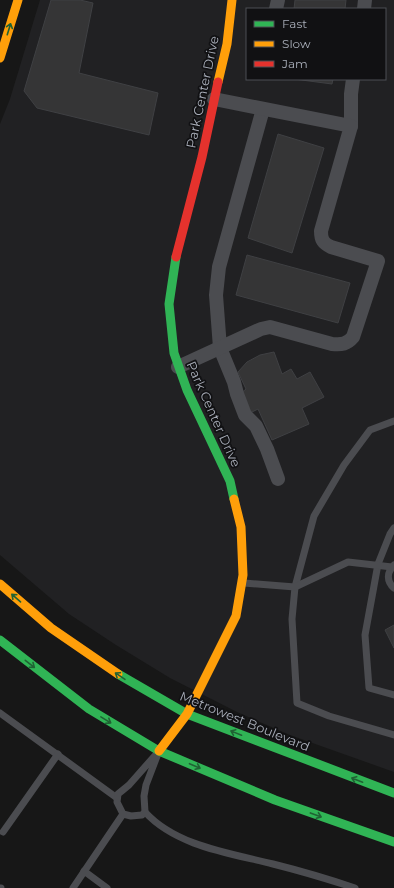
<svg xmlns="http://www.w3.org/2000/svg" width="394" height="888" font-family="Montserrat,sans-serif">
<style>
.built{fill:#212123;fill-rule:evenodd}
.building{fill:#353536;stroke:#3f4043}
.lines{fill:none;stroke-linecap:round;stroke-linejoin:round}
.lane{stroke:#4b4c50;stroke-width:7}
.street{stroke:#4b4c50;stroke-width:14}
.fast{stroke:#30b455;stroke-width:9}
.slow{stroke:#ff9f0a;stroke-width:9}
.jam{stroke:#e5322d;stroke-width:9}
.oneway{stroke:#206234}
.labels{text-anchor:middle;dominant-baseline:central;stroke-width:3.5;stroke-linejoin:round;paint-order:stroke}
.street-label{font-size:13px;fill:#a8adb8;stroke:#111113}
</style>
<rect width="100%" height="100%" fill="#171717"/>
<path class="built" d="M40,0H394V772L290,735L237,712L170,678L116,645L69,614L0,555V124L10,99ZM247,9H385V79H247Z"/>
<g class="building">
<polygon points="51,0 80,0 93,3 79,73 158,93 149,135 37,108 24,91"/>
<polygon points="295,0 346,0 345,9 294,9"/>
<polygon points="294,79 333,79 332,84"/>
<polygon points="278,134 324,148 292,253 248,238"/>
<polygon points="247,255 350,283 338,323 236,295"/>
<polygon points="274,352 282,374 291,369 297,379 310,372 324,397 302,408 309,424 272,440 258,409 246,415 239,395 246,389 238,372 247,362 260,355"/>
<polygon points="394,625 394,648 385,630"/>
</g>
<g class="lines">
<g class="lane">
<polyline points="394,421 370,430 344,465 314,516 295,587 292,619 297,703 329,716 394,735"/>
<polyline points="394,528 390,534 378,564 365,635 369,688 394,695"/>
<path d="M394,565C387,572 386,581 394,588"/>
<polyline points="244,583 295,587 348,562 392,567"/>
<polyline points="0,713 117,798"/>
<polygon points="159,751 146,785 144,796 145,812 142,815 131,816 123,814 117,802 118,794 129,785"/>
<path d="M145,812C176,846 229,853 273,864C301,871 328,879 355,888"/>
<polyline points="3,832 58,754"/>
<polyline points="84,871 107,888"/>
<polyline points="0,888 1,888"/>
<polyline points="73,888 123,814"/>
</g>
<g class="street">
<polyline points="276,9 278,0"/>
<polyline points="364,9 365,0"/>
<polyline points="263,109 219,267 216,295 220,348 234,382 237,394 245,415 256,426 267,449 278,479"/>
<polyline points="351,126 351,94 353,79"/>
<path d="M178,367L261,329L270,327L332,344C342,345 347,344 353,337L378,261L331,247C323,243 321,240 321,231L351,126L214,99"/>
</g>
<g class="fast">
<polyline points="176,257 169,304 174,353 187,390 230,481 234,499"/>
<polyline points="0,640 89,709 159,751 275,800 394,842"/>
<polyline points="118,674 187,714 394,793"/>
</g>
<g class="slow">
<polyline points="0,58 18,0"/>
<polyline points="218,82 227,44 232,0"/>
<polyline points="0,584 51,628 118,674"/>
<polyline points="159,751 187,714 236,616 243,575 241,527 234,499"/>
</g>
<polyline class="jam" points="176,257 202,157 218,82"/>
</g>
<defs><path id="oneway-shaft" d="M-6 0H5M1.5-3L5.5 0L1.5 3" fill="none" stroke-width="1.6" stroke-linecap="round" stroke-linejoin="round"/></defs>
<g class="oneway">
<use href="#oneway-shaft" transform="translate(9 29) rotate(-73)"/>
<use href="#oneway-shaft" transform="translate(16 598) rotate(-139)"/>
<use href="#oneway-shaft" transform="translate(30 664) rotate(38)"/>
<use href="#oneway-shaft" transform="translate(120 676) rotate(-146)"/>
<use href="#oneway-shaft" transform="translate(106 720) rotate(31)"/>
<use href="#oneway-shaft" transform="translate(236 733) rotate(-158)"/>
<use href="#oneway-shaft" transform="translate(195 766) rotate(23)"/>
<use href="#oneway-shaft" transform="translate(357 780) rotate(-159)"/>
<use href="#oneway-shaft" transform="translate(316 815) rotate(20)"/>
</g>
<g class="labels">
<g class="street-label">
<text transform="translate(202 92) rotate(-78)">Park Center Drive</text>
<text transform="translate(214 414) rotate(66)">Park Center Drive</text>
<text transform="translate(245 721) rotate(22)">Metrowest Boulevard</text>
</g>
</g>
<rect x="246" y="8" width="140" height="72" fill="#111113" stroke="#4d4f55"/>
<rect x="254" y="21" width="20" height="6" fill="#30b455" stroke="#4d4f55"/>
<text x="282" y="28" font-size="12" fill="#a8adb8">Fast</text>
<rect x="254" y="41" width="20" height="6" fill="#ff9f0a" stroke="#4d4f55"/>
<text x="282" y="48" font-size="12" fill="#a8adb8">Slow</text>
<rect x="254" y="61" width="20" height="6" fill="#e5322d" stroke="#4d4f55"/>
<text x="282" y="68" font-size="12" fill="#a8adb8">Jam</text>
</svg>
